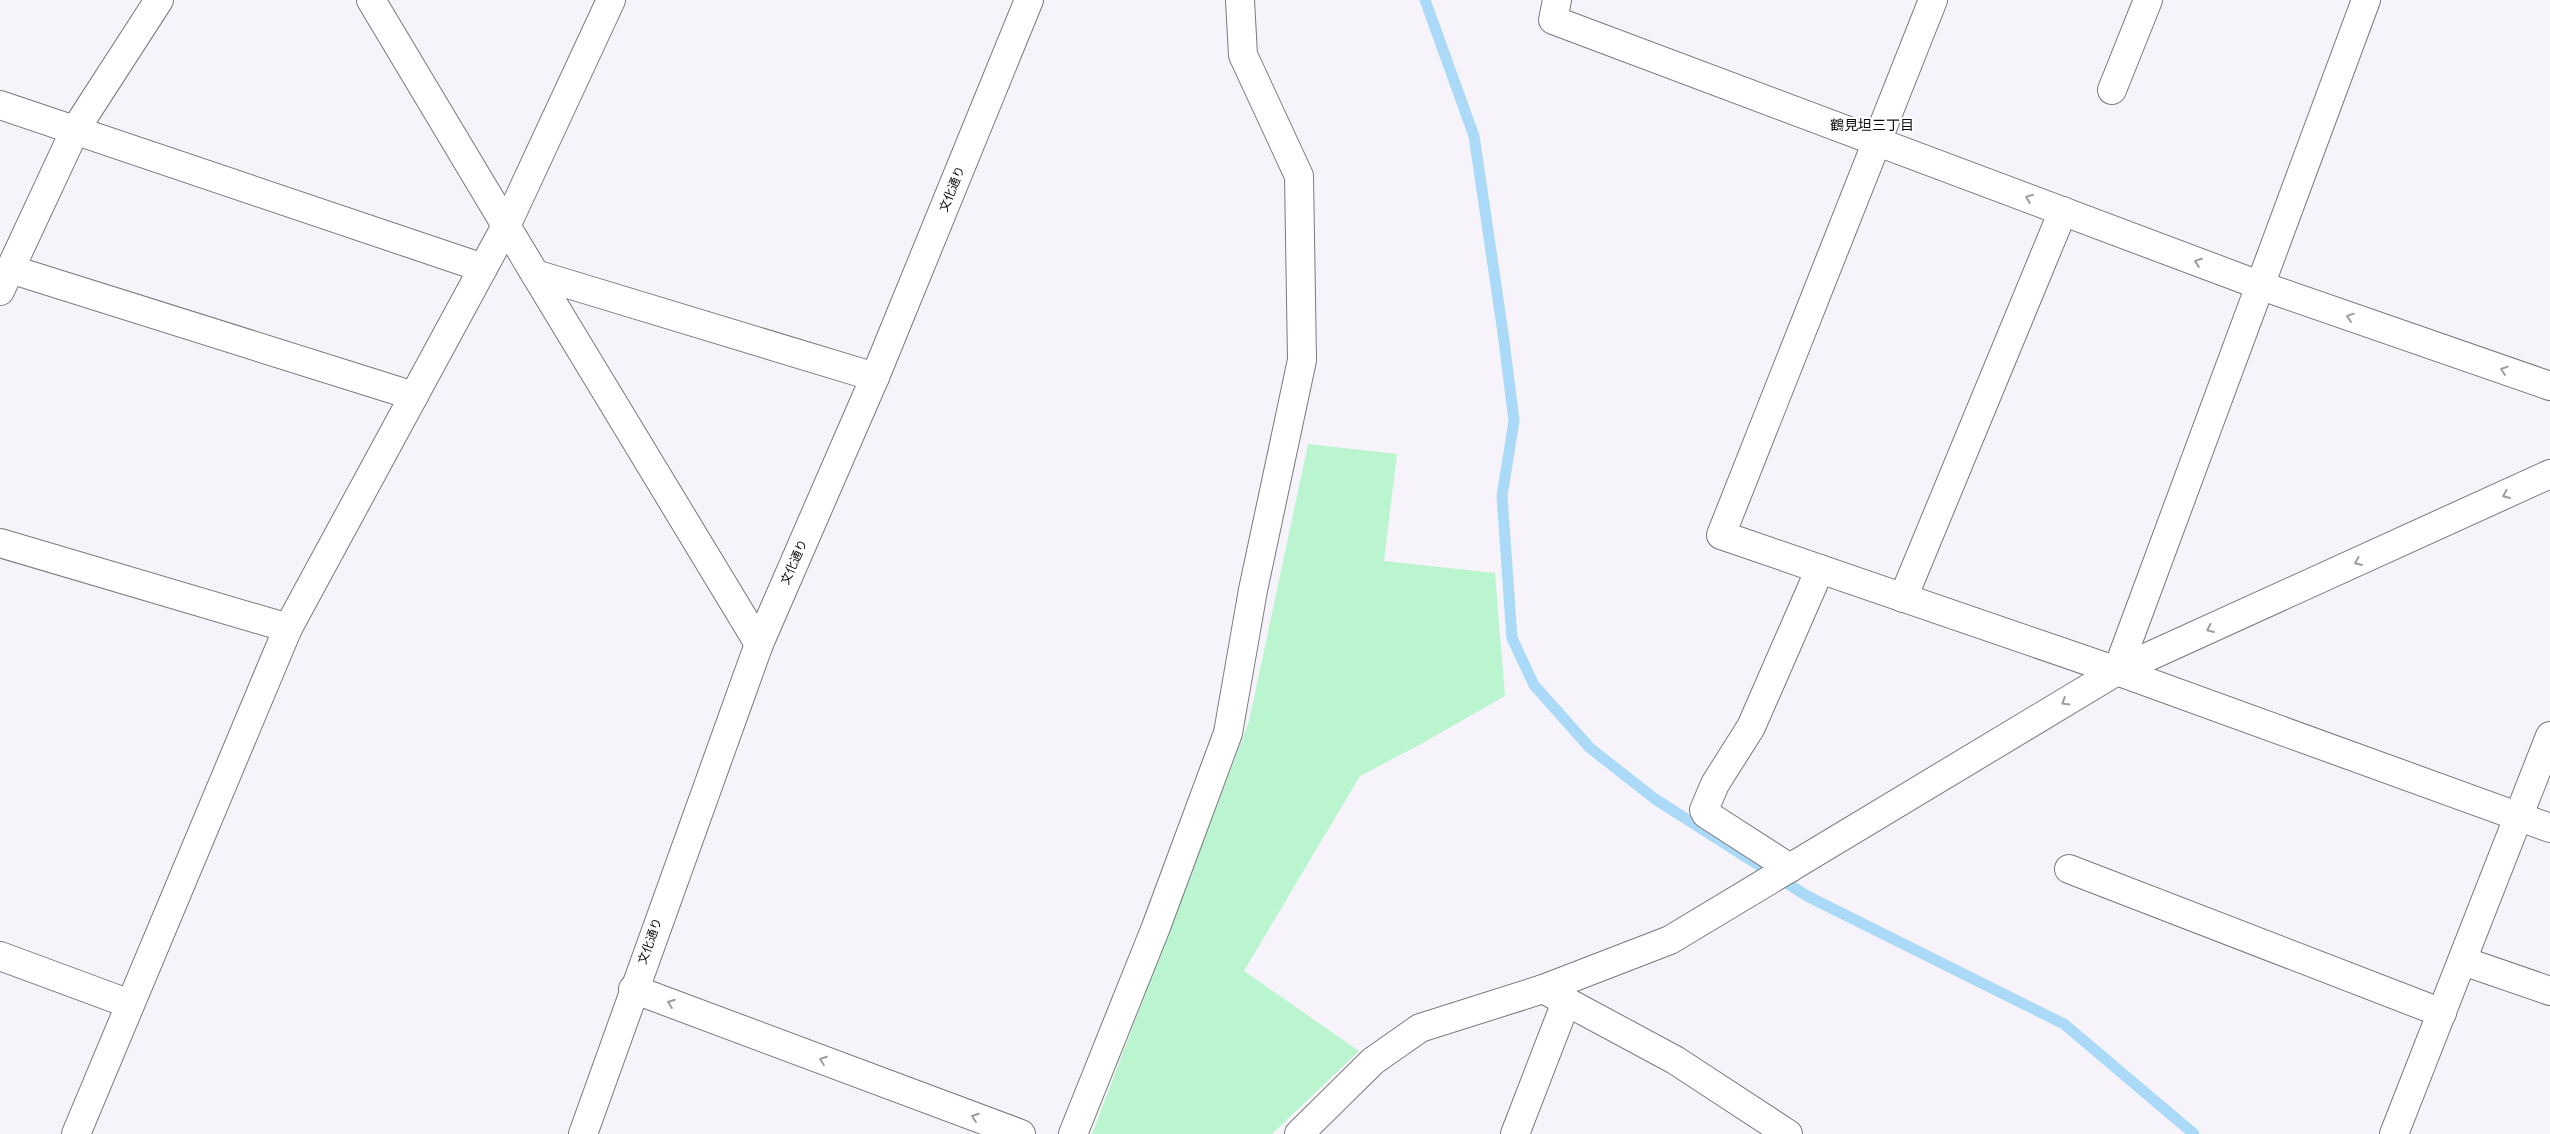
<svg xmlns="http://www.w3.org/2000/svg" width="2550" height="1134" font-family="'Source Serif 4','Noto Sans JP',serif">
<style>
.green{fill:#baf5d0}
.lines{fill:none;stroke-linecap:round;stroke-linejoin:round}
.stream{stroke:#aadaf8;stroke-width:11}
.street-casing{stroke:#7a797d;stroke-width:30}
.secondary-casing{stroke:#7a797d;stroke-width:30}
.street{stroke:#fff;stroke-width:28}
.secondary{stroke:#fff;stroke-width:28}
.oneway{stroke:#9e9e9e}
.labels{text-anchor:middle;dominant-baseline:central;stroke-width:4;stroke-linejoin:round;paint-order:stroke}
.street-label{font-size:12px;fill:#0c0c0d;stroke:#fff}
.neighbourhood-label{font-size:14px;fill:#0c0c0d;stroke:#fff}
</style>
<rect width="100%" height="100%" fill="#f6f4fa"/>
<polygon class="green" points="1308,444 1397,454 1384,561 1495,573 1505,696 1421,744 1360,776 1244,971 1359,1051 1272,1134 1092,1134 1249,721"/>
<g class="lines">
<polyline class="stream" points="1425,0 1474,136 1503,333 1514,421 1502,496 1512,638 1534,685 1590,748 1655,799 1807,896 2064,1024 2194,1134"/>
<defs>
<g id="street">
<polyline points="371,0 535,274 875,377"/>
<polyline points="1557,0 1553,20 2259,285 2550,386"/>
<polyline points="1933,0 1721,535 2117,671 2550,828"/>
<polyline points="2112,90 2148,0"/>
<polyline points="0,105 483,268"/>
<polyline points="10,269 414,396"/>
<polyline points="535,274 759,644"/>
<polyline points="0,291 75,130 159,0"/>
<polyline points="0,543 288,628"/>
<polyline points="1903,598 2063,211"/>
<polyline points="2117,671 2366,0"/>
<polyline points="1790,868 1706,814 1704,810 1715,784 1751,727 1820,569"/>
<polyline points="2069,869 2442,1013"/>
<polyline points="0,956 130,1004"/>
<polyline points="2463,961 2550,991"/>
<polyline points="633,989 1021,1134"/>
<polyline points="1543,989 1675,1060 1788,1134"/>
<polyline points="76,1134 288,628 507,224 611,0"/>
<polyline points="1073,1134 1156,927 1228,733 1253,590 1302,360 1299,176 1243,55 1240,0"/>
<polyline points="1299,1134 1373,1061 1420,1028 1543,989 1670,940 2117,671 2550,474"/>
<polyline points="1515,1134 1566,1002"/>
<polyline points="2394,1134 2550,736"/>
</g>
<polyline id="secondary" points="583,1134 759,644 875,377 1029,0"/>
</defs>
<use href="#street" class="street-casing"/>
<use href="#secondary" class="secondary-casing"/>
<use href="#street" class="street"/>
<use href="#secondary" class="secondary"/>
</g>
<defs><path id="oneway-chevron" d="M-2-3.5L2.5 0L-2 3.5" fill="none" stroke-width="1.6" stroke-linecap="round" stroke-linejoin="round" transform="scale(1.25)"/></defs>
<g class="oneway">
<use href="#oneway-chevron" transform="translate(2029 198) rotate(-159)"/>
<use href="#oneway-chevron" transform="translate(2198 262) rotate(-159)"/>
<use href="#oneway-chevron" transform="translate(2350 317) rotate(-161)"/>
<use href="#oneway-chevron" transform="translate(2504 370) rotate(-161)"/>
<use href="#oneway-chevron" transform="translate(2506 495) rotate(156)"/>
<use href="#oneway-chevron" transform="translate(2358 562) rotate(156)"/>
<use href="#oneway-chevron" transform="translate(2210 629) rotate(156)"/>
<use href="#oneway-chevron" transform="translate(2065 702) rotate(149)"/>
<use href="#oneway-chevron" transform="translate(671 1003) rotate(-160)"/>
<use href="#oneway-chevron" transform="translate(823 1060) rotate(-160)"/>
<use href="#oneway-chevron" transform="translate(975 1117) rotate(-160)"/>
</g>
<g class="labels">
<g class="street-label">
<text transform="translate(952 189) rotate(-68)">文化通り</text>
<text transform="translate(794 562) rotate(-66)">文化通り</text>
<text transform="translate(650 941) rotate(-70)">文化通り</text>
</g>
<g class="neighbourhood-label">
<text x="1872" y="125">鶴見坦三丁目</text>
</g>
</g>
</svg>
